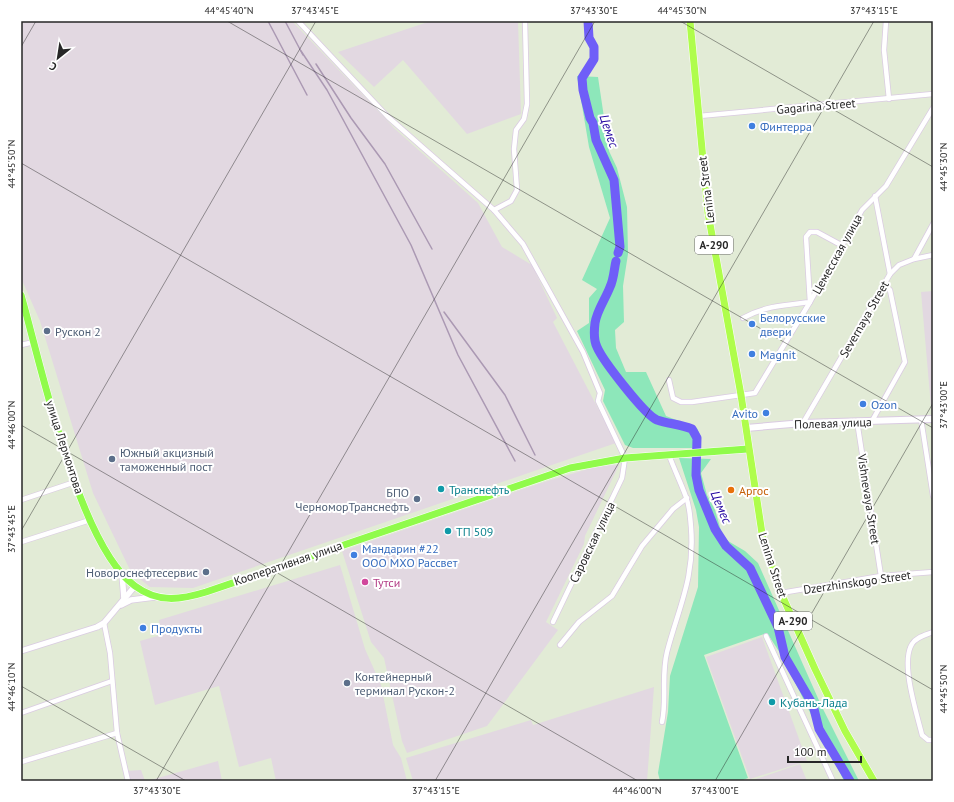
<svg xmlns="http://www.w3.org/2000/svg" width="954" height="802" font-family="'PT Sans',sans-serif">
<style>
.industrial{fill:#e2d8e1}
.green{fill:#8de7ba}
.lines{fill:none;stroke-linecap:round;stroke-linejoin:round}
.river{stroke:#6f5ef8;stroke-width:9}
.minor-casing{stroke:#dacbe2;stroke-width:6}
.tertiary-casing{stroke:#dacbe2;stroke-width:7}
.secondary-casing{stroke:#dacbe2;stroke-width:8}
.primary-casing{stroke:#fff;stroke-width:8}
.trunk-casing{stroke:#fff;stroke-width:8}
.minor{stroke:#fff;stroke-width:4.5}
.tertiary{stroke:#fff;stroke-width:5.5}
.secondary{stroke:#fff;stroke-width:6}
.primary{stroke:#90fb4b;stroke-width:7}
.trunk{stroke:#affd4c;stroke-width:7}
.rail{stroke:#ab99b3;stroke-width:1.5}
.ticks{fill:none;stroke:#272727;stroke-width:1;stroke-opacity:0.45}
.shop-dot{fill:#3f7fe0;stroke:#fff;stroke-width:1.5}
.service-dot{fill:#5c6f8a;stroke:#fff;stroke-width:1.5}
.culture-dot{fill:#0f9aa8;stroke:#fff;stroke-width:1.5}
.food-dot{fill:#e8710a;stroke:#fff;stroke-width:1.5}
.hotel-dot{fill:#d1479c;stroke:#fff;stroke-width:1.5}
.labels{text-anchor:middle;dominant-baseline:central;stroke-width:4;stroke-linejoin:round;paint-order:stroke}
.shield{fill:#fff;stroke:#686868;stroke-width:1}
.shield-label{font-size:11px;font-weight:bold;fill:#272727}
.street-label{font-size:12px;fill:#272727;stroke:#fff}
.shop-label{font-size:12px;fill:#366cbe;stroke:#fff;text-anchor:start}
.service-label{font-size:12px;fill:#4e5e75;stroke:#fff;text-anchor:start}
.culture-label{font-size:12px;fill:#0d838f;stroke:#fff;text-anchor:start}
.food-label{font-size:12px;fill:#c56008;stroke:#fff;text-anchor:start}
.hotel-label{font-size:12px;fill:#b23c85;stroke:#fff;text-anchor:start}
.water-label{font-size:13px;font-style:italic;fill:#20039f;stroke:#fff}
.neatline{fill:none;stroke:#272727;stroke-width:1.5}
.ticks-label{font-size:10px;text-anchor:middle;fill:#272727}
</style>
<rect width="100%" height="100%" fill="#e2ebd6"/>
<g class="industrial">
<polygon points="21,21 292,21 395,129 478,203 502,247 532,265 557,318 553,322 616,443 193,588 150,587 131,572 93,493 40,321 21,278"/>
<polygon points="431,21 518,21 521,114 467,134 403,60 374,87 338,52"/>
<polygon points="933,291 933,407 931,407 921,292"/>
<polygon points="619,465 585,536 584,544 546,622 558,630 487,726 407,753 402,741 384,658 371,642 342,551 541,483 598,466"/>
<polygon points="340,565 365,649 381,685 393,745 401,758 407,781 276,781 271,758 239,767 219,686 155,705 140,641 161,635 159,620"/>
<polygon points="762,637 807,761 750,779 706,657"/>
<polygon points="654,687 647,781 413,781 406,758 531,720 533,725"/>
<polygon points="218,761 222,781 147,781"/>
<polygon points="800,764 807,781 750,781"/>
<polygon points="141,770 145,781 129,781 126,771"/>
</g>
<g class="green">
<polygon points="577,76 598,77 609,151 617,168 627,207 628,254 623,286 624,322 615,330 616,348 626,372 646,372 666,416 697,428 701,437 700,448 633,448 625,445 603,401 605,390 577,331 589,323 589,298 597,289 582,280 610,218 589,147"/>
<polygon points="679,458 711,459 701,473 707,495 715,510 722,534 728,541 745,551 758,563 821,705 859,781 844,781 782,656 767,633 704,655 748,778 740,781 660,781 658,773 668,712 670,676 698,587 699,527 696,510"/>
</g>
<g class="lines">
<g class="river">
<polyline points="588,21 589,38 594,47 594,59 582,78 583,90 590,118 593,123 596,140 614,180 620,247 618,253"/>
<path d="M616,261C614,269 614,279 610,287C605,300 597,310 595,323C594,331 594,341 597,347C603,361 645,415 657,420C669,424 680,424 692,429L697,438L696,475L699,490L715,529L726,546L750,568L778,627L785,657L813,705L819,729L850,781"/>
</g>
<defs>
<g id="minor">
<polyline points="298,21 388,117 494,210 523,244 583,352 600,393 598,401 625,458 622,478 553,622"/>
<polyline points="886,21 884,50 889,99"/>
<polyline points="699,116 933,94"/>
<polyline points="875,196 890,274"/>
<polyline points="494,210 511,201 517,190 514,149 516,130 524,119 527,104 525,21"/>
<polyline points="914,259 933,255"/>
<path d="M743,318C764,306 786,305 810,302L806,237L810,232H817L841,245"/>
<polyline points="21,345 34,342"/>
<polyline points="669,380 673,398 681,402 692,402 755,393 810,302 862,210 886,186 933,108"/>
<polyline points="921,419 933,496"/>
<polyline points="857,421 881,576"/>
<polyline points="872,421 905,362 890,290 885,285"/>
<polyline points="803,423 890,274 899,265 914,259 933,224"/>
<polyline points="21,500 75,482"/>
<polyline points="21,542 90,520"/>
<polyline points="781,593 881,576 933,572"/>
<polyline points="104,623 110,653 117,733 128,781"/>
<path d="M933,632C926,635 916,637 912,644C900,663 917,714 922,735L928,740H933"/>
<polyline points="766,636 833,781"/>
<polyline points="560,645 579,622 612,596 642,546 673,509 687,498"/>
<polyline points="21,713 112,681"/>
<path d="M662,722C667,699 661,676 667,652C679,606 695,578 691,527C690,517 690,507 686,497C681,483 674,469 669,455"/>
<polyline points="21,762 117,733"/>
</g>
<g id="tertiary">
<polyline points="122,574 124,599"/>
<polyline points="121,605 131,600 155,597"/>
<polyline points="21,651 97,627 104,623 135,586"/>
</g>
<polyline id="secondary" points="746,428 803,423 933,419"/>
<path id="primary" d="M21,295C41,364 78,545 135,586C158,603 180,600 206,592L570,468L625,458L748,449"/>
<polyline id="trunk" points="690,21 708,213 741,395 763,540 781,593 815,669 845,731 874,781"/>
</defs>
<use href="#minor" class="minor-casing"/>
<use href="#tertiary" class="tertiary-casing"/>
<use href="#secondary" class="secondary-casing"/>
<use href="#primary" class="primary-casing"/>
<use href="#trunk" class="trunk-casing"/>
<use href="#minor" class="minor"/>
<use href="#tertiary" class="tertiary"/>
<use href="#secondary" class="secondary"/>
<use href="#primary" class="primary"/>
<use href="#trunk" class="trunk"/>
<g class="rail">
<polyline points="268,21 307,95"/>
<polyline points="285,21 303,55"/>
<polyline points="301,51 327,90 411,245 458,355 515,461"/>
<polyline points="316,64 351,118 385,164 432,249"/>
<polyline points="444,312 505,395 535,455"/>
</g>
</g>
<path class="ticks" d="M227,21L933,428M680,21L933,167M21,47L36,21M21,163L933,690M21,425L638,781M21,531L316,21M21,686L186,781M156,781L595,21M435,781L874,21M715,781L933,403"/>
<g class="shop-dot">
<circle cx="752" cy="126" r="4"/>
<circle cx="752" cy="324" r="4"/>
<circle cx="752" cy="354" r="4"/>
<circle cx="863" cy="404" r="4"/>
<circle cx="766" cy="413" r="4"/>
<circle cx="354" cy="555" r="4"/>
<circle cx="143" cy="628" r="4"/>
</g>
<g class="service-dot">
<circle cx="47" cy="331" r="4"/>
<circle cx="112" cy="459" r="4"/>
<circle cx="417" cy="499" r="4"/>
<circle cx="206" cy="572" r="4"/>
<circle cx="347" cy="683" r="4"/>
</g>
<g class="culture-dot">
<circle cx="441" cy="489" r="4"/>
<circle cx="448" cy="531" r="4"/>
<circle cx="772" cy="702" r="4"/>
</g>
<circle class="food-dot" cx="731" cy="490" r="4"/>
<circle class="hotel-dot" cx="365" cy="582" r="4"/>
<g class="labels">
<g class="shield">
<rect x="695" y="236" width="38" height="18" rx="3"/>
<rect x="774" y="612" width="38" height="18" rx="3"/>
</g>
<g class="shield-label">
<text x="714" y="245">А-290</text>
<text x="793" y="621">А-290</text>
</g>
<g class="street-label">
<text transform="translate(816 106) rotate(-5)">Gagarina Street</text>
<text transform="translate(706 190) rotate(-97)">Lenina Street</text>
<text transform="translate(837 254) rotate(-61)">Цемесская улица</text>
<text transform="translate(864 319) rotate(-60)">Severnaya Street</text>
<text transform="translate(833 423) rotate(-2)">Полевая улица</text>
<text transform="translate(65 447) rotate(72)">улица Лермонтова</text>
<text transform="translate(869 499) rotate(81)">Vishnevaya Street</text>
<text transform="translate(592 542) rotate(-64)">Саровская улица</text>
<text transform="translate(288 563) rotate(-19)">Кооперативная улица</text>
<text transform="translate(773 565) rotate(72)">Lenina Street</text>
<text transform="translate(857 582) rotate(-8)">Dzerzhinskogo Street</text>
</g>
<g class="shop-label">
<text x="760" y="126">Финтерра</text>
<text x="760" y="317">Белорусские<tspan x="760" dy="14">двери</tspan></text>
<text x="760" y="354">Magnit</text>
<text x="871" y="404">Ozon</text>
<text x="758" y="413" text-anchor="end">Avito</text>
<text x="362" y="548">Мандарин #22<tspan x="362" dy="14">ООО МХО Рассвет</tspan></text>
<text x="151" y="628">Продукты</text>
</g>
<g class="service-label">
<text x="55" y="331">Рускон 2</text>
<text x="120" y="452">Южный акцизный<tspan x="120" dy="14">таможенный пост</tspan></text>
<text x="409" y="492" text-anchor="end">БПО<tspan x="409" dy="14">ЧерноморТранснефть</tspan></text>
<text x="198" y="572" text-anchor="end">Новороснефтесервис</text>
<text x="355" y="676">Контейнерный<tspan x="355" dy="14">терминал Рускон-2</tspan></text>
</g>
<g class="culture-label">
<text x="449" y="489">Транснефть</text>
<text x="456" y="531">ТП 509</text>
<text x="780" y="702">Кубань-Лада</text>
</g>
<g class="food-label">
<text x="739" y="490">Аргос</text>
</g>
<g class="hotel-label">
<text x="373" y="582">Тутси</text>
</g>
<g class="water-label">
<text transform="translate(609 131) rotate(71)">Цемес</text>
<text transform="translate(721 507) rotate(67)">Цемес</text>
</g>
</g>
<rect width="954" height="802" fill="none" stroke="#ffffff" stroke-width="44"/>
<g transform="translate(58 58) rotate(210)" stroke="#ffffff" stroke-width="3" paint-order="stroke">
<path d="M0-3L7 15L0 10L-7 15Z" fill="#272727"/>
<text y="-6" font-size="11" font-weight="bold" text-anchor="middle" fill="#272727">С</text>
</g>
<path d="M788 756v6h73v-6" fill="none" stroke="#272727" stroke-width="2"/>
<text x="794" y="756" font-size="12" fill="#272727" stroke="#ffffff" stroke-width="3" paint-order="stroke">100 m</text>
<rect x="22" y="22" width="910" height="758" class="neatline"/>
<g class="ticks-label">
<text x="229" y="14">44°45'40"N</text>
<text x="315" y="14">37°43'45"E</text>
<text x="594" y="14">37°43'30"E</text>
<text x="682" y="14">44°45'30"N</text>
<text x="874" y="14">37°43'15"E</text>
<text transform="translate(11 164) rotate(-90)" y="4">44°45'50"N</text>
<text transform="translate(943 167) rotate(-90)" y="4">44°45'30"N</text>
<text transform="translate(943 405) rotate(-90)" y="4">37°43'00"E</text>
<text transform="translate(11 425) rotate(-90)" y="4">44°46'00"N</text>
<text transform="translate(11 529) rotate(-90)" y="4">37°43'45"E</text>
<text transform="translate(11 687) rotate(-90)" y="4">44°46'10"N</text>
<text transform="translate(943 689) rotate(-90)" y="4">44°45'50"N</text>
<text x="157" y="794">37°43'30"E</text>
<text x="436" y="794">37°43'15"E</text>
<text x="637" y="794">44°46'00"N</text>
<text x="715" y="794">37°43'00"E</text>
</g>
</svg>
